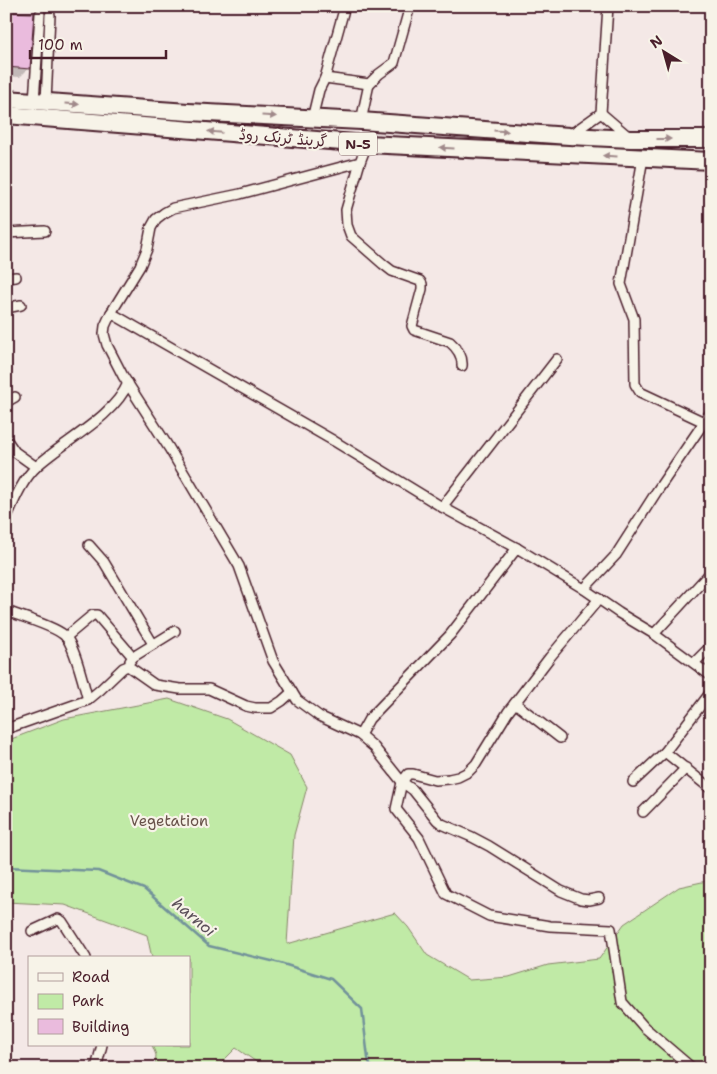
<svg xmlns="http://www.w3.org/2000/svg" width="717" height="1074" font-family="'Shantell Sans','Playpen Sans Arabic',sans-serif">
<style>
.green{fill:#c0eaa6;stroke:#858468}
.shadow{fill:#0003}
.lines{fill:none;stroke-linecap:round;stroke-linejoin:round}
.stream{stroke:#72929a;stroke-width:2.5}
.building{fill:#eabbdd;stroke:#4a1f2b}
.street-tunnel{stroke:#d2c0c1;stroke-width:9;stroke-dasharray:9 4.5;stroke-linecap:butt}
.street-casing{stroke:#4a1f2b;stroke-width:12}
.highway-casing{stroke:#4a1f2b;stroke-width:20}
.street{stroke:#f7f3e8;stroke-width:9}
.highway{stroke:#f7f3e8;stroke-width:16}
.oneway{fill:#a0898a}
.labels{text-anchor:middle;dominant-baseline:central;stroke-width:4.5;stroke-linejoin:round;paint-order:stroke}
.shield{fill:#f7f3e8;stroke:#7e5f64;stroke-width:1}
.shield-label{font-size:14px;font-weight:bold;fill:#4a1f2b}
.street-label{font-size:15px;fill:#4a1f2b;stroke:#f7f3e8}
.park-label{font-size:15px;fill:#68524a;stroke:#f7f3e8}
.water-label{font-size:16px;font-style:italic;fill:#5b4f59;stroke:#f7f3e8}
</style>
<rect width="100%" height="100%" fill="#f4e8e6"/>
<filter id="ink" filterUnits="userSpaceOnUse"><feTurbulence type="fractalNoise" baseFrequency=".02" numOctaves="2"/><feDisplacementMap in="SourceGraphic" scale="10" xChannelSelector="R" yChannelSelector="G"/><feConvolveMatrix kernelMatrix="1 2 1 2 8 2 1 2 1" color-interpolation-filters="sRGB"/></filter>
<g filter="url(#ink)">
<polygon class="green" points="169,699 227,719 290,755 307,787 294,835 287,944 395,913 408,927 427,955 469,980 509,977 548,965 599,959 624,924 679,887 711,880 711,1068 265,1068 236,1048 216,1068 155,1068 156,1055 152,1045 189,1045 189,958 152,958 147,935 65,905 6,902 6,741 64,719"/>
<g class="shadow">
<polygon points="88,6 106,6 100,13 89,13"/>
<polygon points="6,13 29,68 20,77 6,76"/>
</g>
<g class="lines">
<polyline class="stream" points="6,867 98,871 144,889 209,946 280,963 331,979 362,1009 368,1058 371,1068"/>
</g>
<polygon class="building" points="6,12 34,13 30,69 6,67"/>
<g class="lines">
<polyline class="street-tunnel" points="50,15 53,6"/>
<defs>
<g id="street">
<polyline points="345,6 325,78 369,84"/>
<polyline points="34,101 40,14"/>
<polyline points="46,102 50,15"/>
<polyline points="601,113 629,137"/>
<polyline points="312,119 319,90 325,78"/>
<polyline points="361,121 369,84 379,74 394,63 410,6"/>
<polyline points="570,135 601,113 608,6"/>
<polyline points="367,144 360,162 240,194 173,208 164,213 156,219 151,228 147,249 140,266 111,313 105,326 104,334 107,345 123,376 169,448 239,566 273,661 297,700 319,716 360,735 374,747 402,782 413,790 437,820 442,824 472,837 489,846 561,891 581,899 589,900 599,898"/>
<polyline points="643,158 621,284 634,319 635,384 640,392 704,422"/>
<path d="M360,162L346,210L347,225L351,236L383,264L392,271L420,281L422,284V289L412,326L414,330L450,342C458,349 463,356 462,366"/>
<polyline points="6,233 45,231"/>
<polyline points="6,278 16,277"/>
<polyline points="6,308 21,305"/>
<polyline points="111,313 334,441 442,507 517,548 584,589"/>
<polyline points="6,402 15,397"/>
<polyline points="711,412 657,491 616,555 584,589 619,613 654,634 711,676"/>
<polyline points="6,439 15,452 36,467"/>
<polyline points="442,507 557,359"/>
<path d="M6,519C14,501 22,480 37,466C64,441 114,417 128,383"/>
<polyline points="89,545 104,562 153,644"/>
<polyline points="599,599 550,657 508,712 476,764 468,772 458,777 449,779 435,780 413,774 408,774 402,782 396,809 419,838 446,894 489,916 550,926 611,929 622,1002 644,1027 692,1068"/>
<path d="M6,611C20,616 54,626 64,635C74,643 84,686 88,700"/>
<polyline points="654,634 711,572"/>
<polyline points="66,637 90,617 93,615 97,615 133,657"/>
<polyline points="130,661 133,657 175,631"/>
<polyline points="694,663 711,646"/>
<polyline points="515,703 560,738"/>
<polyline points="6,729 88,700 100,690 123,668 128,666 155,685 180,689 209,689 246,706 255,708 271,708 282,701 292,692"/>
<polyline points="360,735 369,719 450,635 517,548"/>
<polyline points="665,752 711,789"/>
<polyline points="633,782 665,752 711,692"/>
<polyline points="643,812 686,768"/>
<polyline points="32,931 58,919 62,921 86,958"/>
<polyline points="96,1068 102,1045"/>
</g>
<g id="highway">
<polyline points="6,99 188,112 361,121 569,136 631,139 711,139"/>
<polyline points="6,115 367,144 711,161"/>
</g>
</defs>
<use href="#street" class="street-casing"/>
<use href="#highway" class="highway-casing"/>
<use href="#street" class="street"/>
<use href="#highway" class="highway"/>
</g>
<defs><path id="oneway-solid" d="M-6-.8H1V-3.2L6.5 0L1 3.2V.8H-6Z" transform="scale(1.25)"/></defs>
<g class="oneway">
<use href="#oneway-solid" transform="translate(72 104) rotate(4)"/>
<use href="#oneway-solid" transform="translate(269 116) rotate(3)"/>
<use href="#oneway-solid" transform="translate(501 131) rotate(4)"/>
<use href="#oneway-solid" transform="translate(215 132) rotate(-175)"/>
<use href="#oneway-solid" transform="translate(664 139)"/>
<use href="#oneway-solid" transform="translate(447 148) rotate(-177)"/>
<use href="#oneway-solid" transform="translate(610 156) rotate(-177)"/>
</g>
</g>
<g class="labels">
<rect class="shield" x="339" y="132.5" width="38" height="23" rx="4"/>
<g class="shield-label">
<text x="358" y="144">N-5</text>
</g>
<g class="street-label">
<text transform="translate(283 138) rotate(5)">گرینڈ ٹرنک روڈ</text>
</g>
<g class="park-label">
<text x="169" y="821">Vegetation</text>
</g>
<g class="water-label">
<text transform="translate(194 917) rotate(40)">harnoi</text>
</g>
</g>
<rect width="717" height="1074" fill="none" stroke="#f7f3e8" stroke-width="25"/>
<rect x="12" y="12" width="692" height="1049" fill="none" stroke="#4a1f2b" stroke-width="2" filter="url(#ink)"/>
<rect x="28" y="956" width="162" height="90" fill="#f7f3e8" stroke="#b29e9c"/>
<rect x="38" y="973" width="25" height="8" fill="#f7f3e8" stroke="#b29e9c"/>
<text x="72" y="982" font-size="15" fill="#4a1f2b">Road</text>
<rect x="38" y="994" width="25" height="15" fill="#c0eaa6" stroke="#b29e9c"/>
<text x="72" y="1006" font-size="15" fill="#4a1f2b">Park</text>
<rect x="38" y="1019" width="25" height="15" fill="#eabbdd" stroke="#b29e9c"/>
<text x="72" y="1032" font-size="15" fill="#4a1f2b">Building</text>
<g transform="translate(664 52) rotate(323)" stroke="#f7f3e8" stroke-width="4" paint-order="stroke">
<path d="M0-4L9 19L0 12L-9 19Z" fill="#4a1f2b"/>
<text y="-8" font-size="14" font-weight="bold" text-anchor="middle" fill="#4a1f2b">N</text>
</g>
<path d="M30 50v8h136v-8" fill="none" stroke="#4a1f2b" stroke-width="2.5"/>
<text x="38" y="50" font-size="15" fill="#4a1f2b" stroke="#f7f3e8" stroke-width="4" paint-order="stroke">100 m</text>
</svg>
